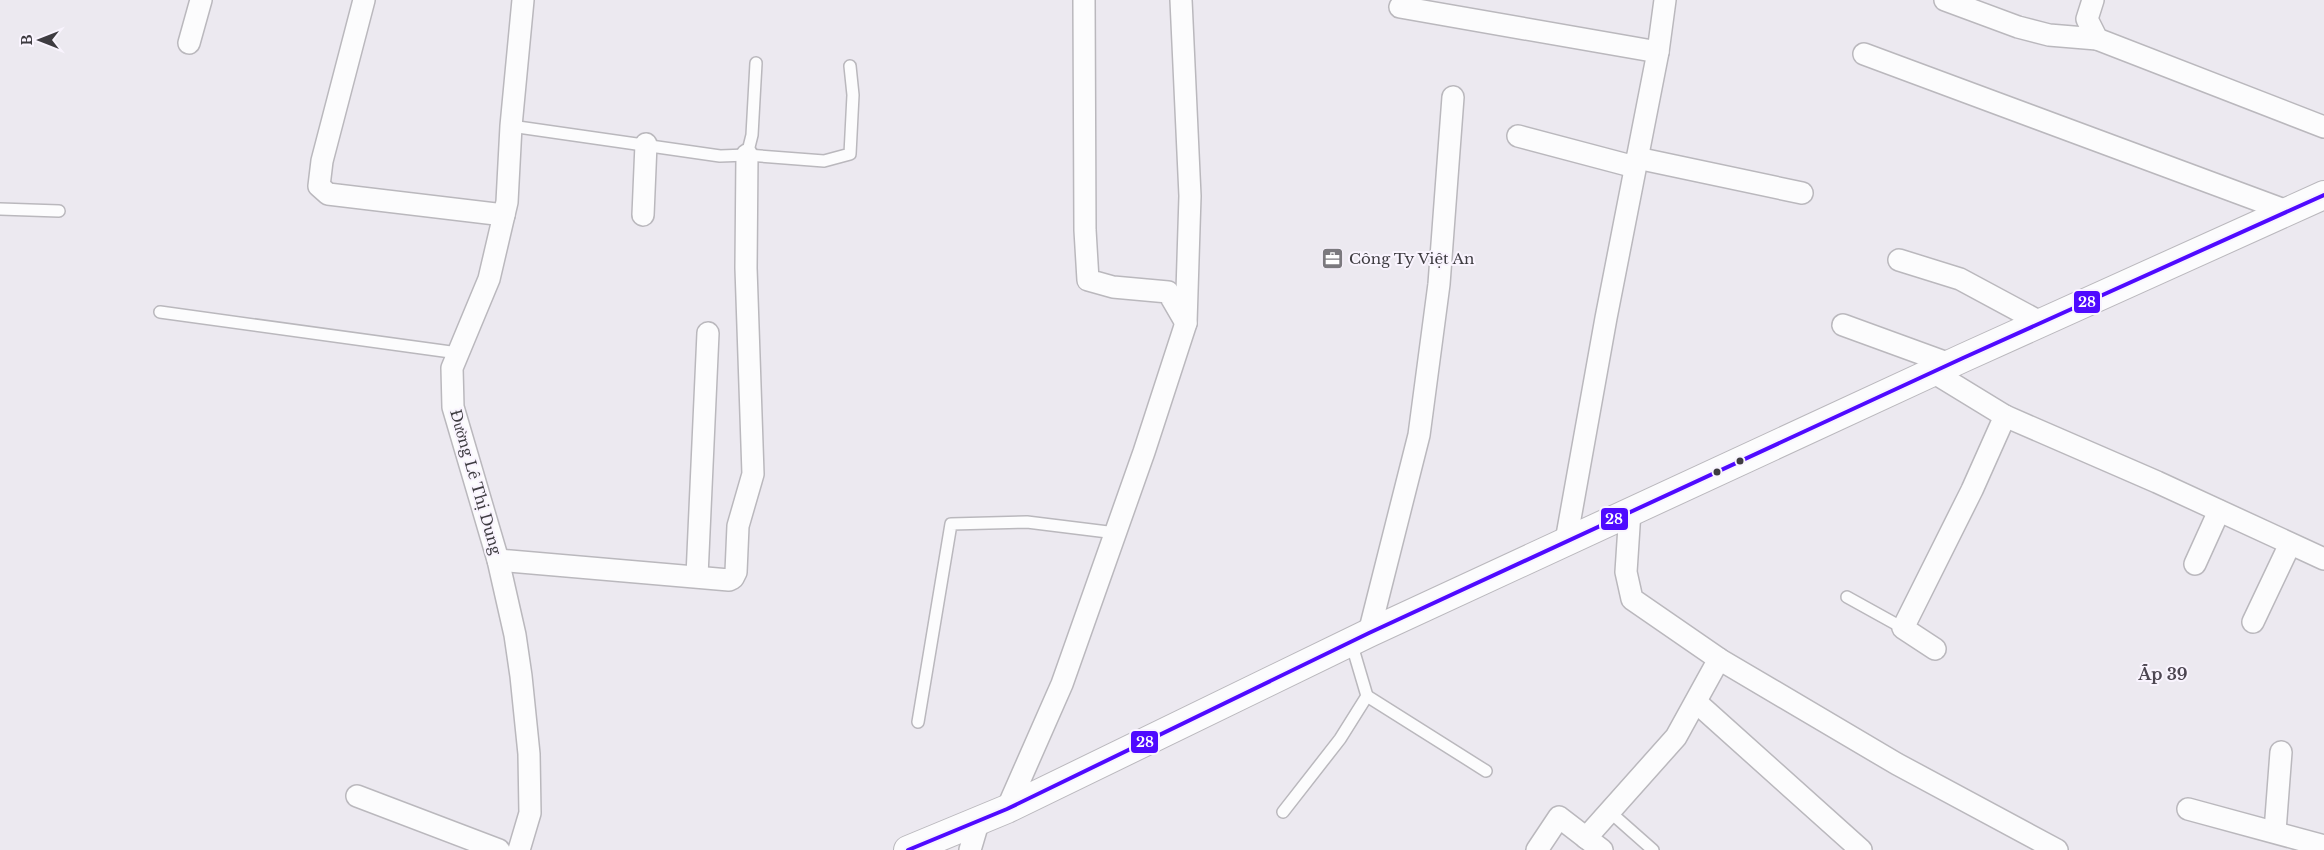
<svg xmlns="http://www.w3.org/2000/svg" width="2324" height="850" font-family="'Libre Baskerville',serif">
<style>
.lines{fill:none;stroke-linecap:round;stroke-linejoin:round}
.lane-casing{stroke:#bab8bd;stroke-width:14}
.street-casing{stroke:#bab8bd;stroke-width:24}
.secondary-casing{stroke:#bab8bd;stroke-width:30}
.lane{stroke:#fcfcfd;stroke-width:11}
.street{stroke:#fcfcfd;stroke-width:21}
.secondary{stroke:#fcfcfd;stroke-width:28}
.bus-1-casing{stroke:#f9f4fe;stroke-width:8}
.bus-1{stroke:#4f0aff;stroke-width:4}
.bus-dot{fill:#3e3c41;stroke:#f9f4fe;stroke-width:2}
.labels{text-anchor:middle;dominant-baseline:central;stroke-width:4;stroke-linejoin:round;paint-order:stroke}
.poi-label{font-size:15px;fill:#3e3c41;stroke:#f9f4fe;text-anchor:start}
.street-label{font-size:15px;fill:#3e3c41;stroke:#f9f4fe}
.neighbourhood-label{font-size:16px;font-weight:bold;fill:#4c4651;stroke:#f9f4fe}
.line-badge{stroke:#f9f4fe;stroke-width:2}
.badge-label{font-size:14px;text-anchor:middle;font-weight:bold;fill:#fff}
</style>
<rect width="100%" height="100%" fill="#ece9f0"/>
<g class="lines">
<defs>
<g id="lane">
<polyline points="511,126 720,156 747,155 824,161 850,154 853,95 850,66"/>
<polyline points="747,155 752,135 756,63"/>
<polyline points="0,209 59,211"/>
<polyline points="160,312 458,353"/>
<polyline points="1847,597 1903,628"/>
<polyline points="1367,696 1486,771"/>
<polyline points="918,722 951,524 1027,522 1116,533"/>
<polyline points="1283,812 1340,739 1367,696 1351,642"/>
<polyline points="1610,812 1653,850"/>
</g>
<g id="street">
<polyline points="364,0 322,161 319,186 328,194 504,215"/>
<polyline points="1084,0 1085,230 1088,280 1113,287 1168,292 1186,323"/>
<polyline points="1945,0 2018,27 2049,35 2097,39"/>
<polyline points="2093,0 2087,19 2097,39 2324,127"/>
<polyline points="1400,7 1658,52"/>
<polyline points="189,43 201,0"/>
<polyline points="1864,54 2287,211"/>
<polyline points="1518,136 1635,167"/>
<polyline points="1637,158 1802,193"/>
<polyline points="643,215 646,144"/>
<polyline points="1899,260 1960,279 2040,322"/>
<polyline points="1843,325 1950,364"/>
<polyline points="1933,372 2005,416 1972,490 1903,628 1935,649"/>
<polyline points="2005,416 2157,482 2324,559"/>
<polyline points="1630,511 1626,572 1632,599 1719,659 1897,764 2057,850"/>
<polyline points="1566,541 1606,318 1658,52 1665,0"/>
<polyline points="498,560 729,580 733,578 736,572 738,526 753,474 746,268 747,155"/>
<polyline points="2195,564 2219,511"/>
<polyline points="697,576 708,333"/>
<polyline points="2253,622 2290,544"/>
<polyline points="1369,633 1419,435 1439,284 1453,97"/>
<polyline points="1696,702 1861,850"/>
<polyline points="357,796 499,850"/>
<polyline points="1007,809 1062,684 1144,452 1186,323 1190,196 1181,0"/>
<polyline points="2188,809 2324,846"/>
<polyline points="2275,831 2281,752"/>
<polyline points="1586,838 1676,737 1719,659"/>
<polyline points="519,850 530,813 529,754 521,676 515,635 498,560 453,407 452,368 489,279 507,202 511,126 523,0"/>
<polyline points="970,850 978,823"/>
<polyline points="1537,850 1559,817 1602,850"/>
</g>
<polyline id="secondary" points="908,850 1007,809 1369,633 1963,358 2324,195"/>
</defs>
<use href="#lane" class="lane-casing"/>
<use href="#street" class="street-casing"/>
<use href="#secondary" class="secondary-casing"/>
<use href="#lane" class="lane"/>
<use href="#street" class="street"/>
<use href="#secondary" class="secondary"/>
<defs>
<polyline id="bus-1" points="908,850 1007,809 1369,633 1963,358 2324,195"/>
</defs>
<use href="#bus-1" class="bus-1-casing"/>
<use href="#bus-1" class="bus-1"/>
</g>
<defs>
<symbol id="office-square" viewBox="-11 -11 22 22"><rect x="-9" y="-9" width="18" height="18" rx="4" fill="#7b797e" stroke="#f9f4fe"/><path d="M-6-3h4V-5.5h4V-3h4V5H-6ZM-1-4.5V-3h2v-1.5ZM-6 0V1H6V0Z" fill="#fff"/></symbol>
</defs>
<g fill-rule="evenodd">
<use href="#office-square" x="1320" y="246" width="25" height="25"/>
</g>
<g class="bus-dot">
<circle cx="1740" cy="461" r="4.5"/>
<circle cx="1717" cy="472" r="4.5"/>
</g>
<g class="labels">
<g class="poi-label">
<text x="1349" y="258">Công Ty Việt An</text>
</g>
<g class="street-label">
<text transform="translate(476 482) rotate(74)">Đường Lê Thị Dung</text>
</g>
<g class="neighbourhood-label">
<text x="2163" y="674">Ấp 39</text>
</g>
</g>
<g class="line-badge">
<rect x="2073" y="290" width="28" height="24" rx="5" fill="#4f0aff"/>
<rect x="1600" y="507" width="29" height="24" rx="5" fill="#4f0aff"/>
<rect x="1130" y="730" width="29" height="24" rx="5" fill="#4f0aff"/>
</g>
<g class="badge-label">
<text x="2087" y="307">28</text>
<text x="1614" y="524">28</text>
<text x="1145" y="747">28</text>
</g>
<g transform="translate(40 40) rotate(270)" stroke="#f9f4fe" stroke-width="4" paint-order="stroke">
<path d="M0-4L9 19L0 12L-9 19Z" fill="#3e3c41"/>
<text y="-8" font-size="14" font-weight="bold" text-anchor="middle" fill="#3e3c41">B</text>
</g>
</svg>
